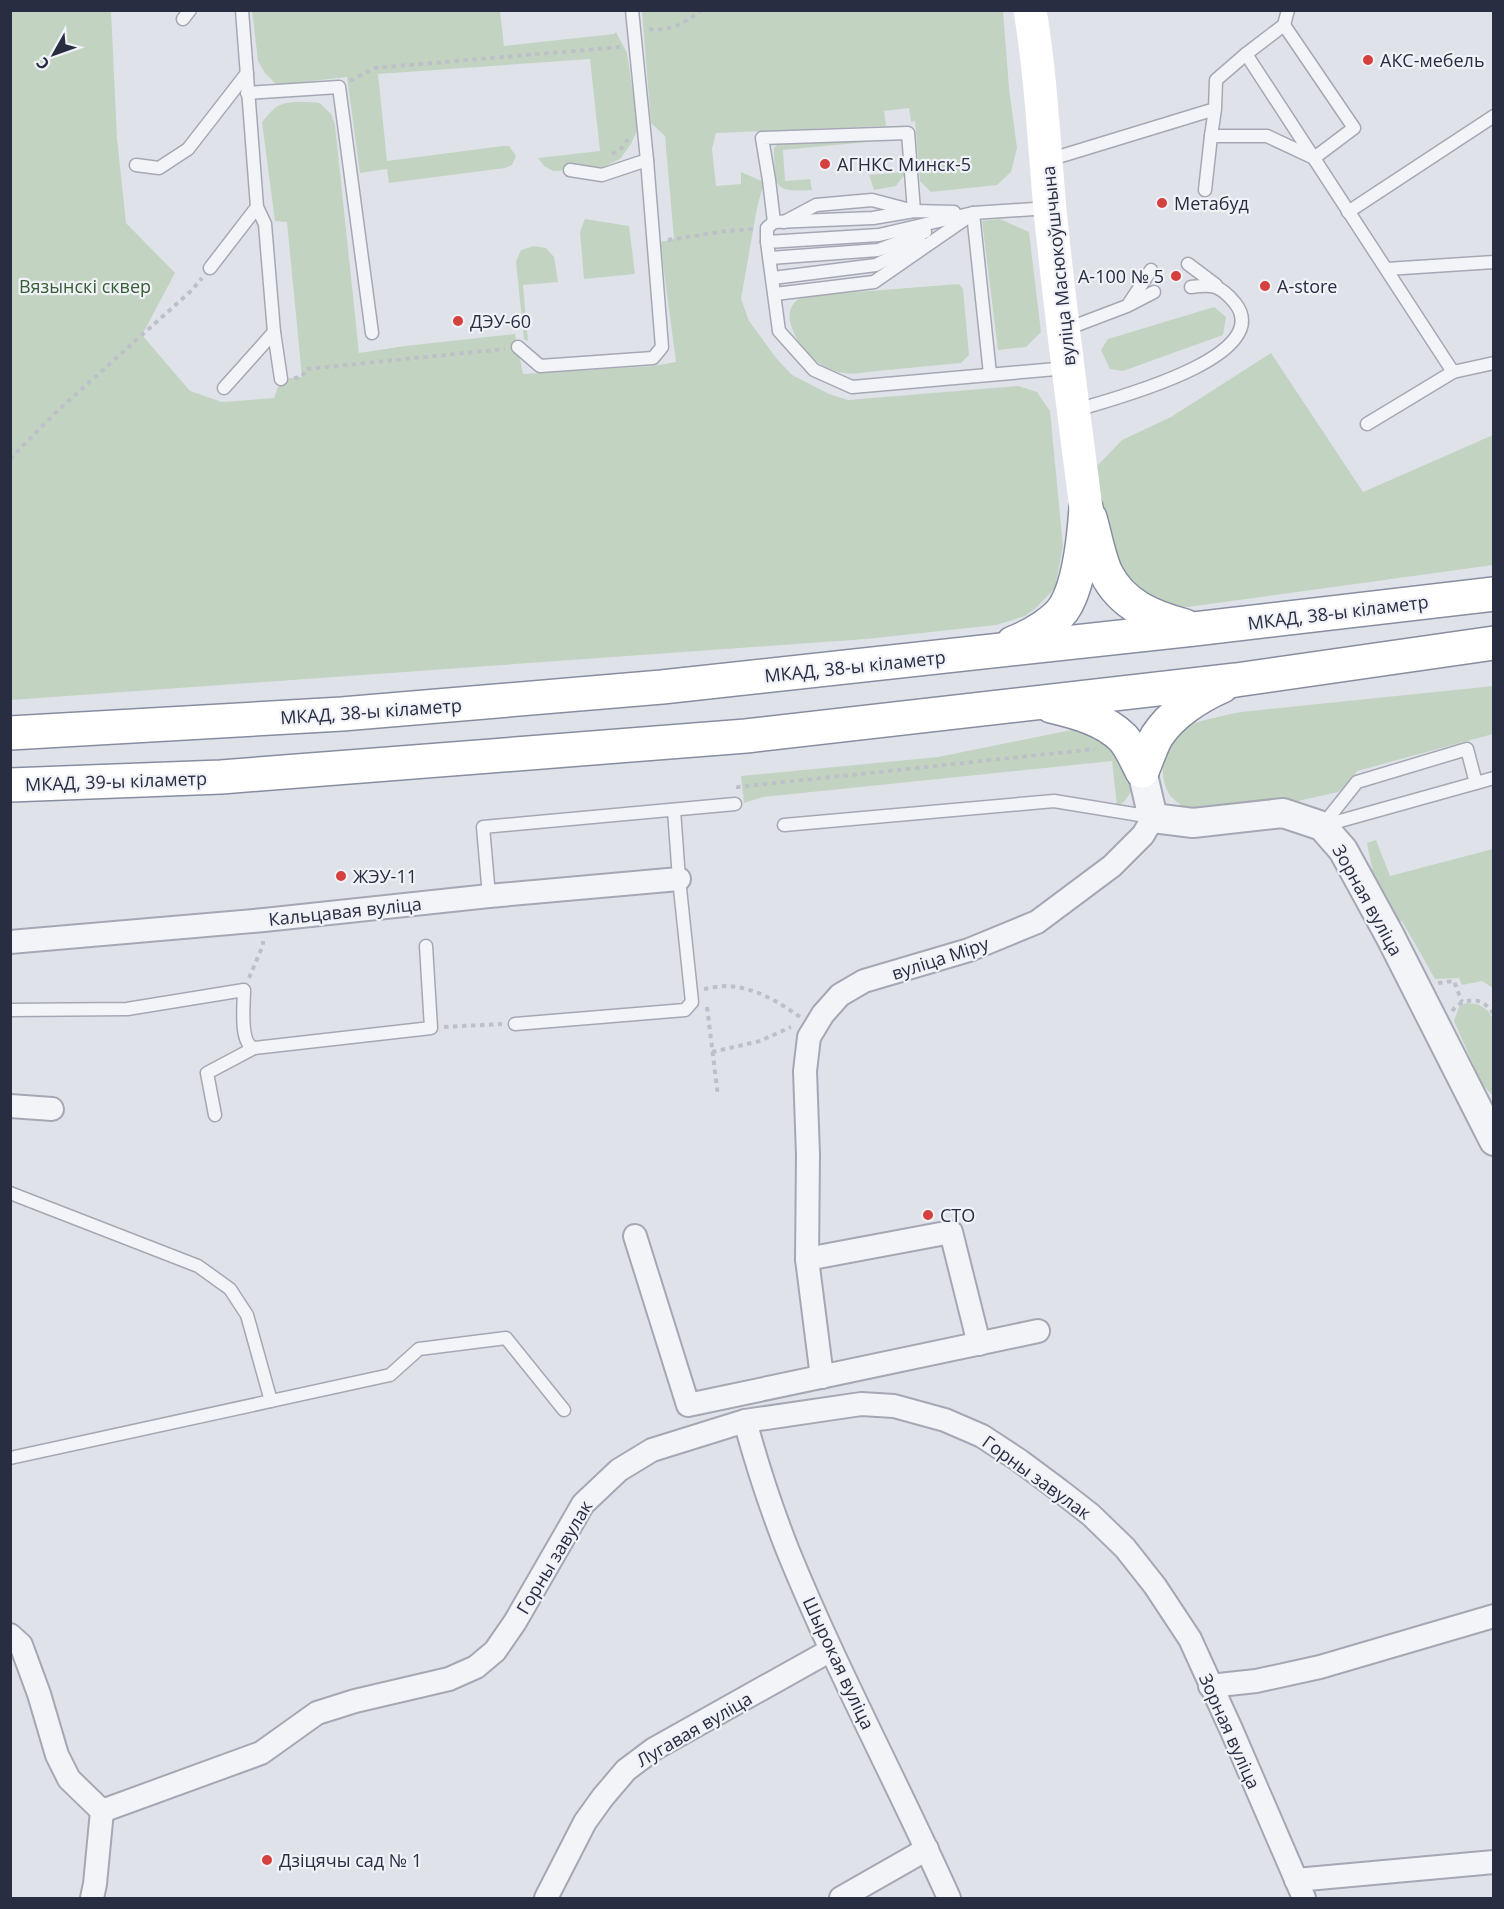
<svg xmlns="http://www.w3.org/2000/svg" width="1504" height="1909" font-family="'Open Sans',sans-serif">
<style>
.green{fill:#c2d4c1}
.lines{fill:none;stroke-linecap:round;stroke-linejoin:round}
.service-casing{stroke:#a5a8b4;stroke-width:15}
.minor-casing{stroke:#a5a8b4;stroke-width:26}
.tertiary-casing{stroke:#a5a8b4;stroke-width:32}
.trunk-casing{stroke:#878da1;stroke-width:36}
.path{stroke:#bec0c9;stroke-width:4;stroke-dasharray:4.5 4.5;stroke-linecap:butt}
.service{stroke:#f3f4f8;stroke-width:12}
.minor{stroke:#f3f4f8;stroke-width:22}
.tertiary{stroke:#f3f4f8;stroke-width:28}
.secondary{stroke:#fff;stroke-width:33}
.trunk{stroke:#fff;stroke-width:33}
.poi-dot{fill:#d5413f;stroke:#f0f2f7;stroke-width:2}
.labels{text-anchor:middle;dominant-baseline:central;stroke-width:4.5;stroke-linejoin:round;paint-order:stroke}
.poi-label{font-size:18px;fill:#282d42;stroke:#f0f2f7;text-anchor:start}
.street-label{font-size:18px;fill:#282d42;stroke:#f0f2f7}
.park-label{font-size:18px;fill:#355e34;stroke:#f0f2f7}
</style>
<rect width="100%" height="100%" fill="#e0e2ea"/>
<g class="green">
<path d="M11,11H111L117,138L126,223L175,273L142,335L190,391L222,402L274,398L281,379L302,377L287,222L275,221L262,122C267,116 273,108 280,105C292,100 308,102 320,103L331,114L335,125L359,353L405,346L515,334L523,374L653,366L676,362L660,242L674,239L665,136L651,123L642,11H1003L1009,88L1017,148L1011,172L997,185L931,192L920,181L915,121L911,122L909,108L884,111L886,126L716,133L712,149L716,186L741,184V172L764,182L757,208L741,299L749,321L777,359L792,375L829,394L848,400L1018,386L1037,392L1050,411L1063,546L1055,588L1036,608L1025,616L996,625L866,639L11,700Z"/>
<polygon points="252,11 500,11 504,46 614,34 616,32 627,53 638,128 631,144 620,159 601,168 553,171 544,166 538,158 600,151 590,59 378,74 387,161 503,146 509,146 516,156 512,165 505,168 389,183 387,169 360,173 347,77 277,85 265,73 258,61"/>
<path d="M867,133V142L783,150L785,181L810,179L812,190C771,193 775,185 774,148L779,142Z"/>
<polygon points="903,172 905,174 896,186 874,190 869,175"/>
<polygon points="585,219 629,226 635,274 584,279 580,232"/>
<polygon points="1000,219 1029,232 1041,332 1026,347 998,350 982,221"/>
<polygon points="534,246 546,248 554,257 558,282 523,285 528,341 524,339 516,262 521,250"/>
<path d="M959,284L963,289L969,355L961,363C933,366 905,368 877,371C867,372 854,375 844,373C819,370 795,346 790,321C788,309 793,300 805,296Z"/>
<polygon points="1214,307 1226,317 1223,335 1123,371 1110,369 1101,350 1108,339"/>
<polygon points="1271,353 1363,492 1493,435 1493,565 1173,609 1154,607 1110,558 1096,467 1122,440 1171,417"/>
<path d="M1493,686V734L1357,771L1349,784L1338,792L1276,806L1187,810C1180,804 1170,798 1167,790C1158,772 1164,740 1182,729C1197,720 1223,716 1241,712Z"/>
<polygon points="1081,728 1121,753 1133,789 1124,802 1117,806 1112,761 763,797 744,803 741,776 938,757"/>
<polygon points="1376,840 1390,876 1493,849 1493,988 1482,981 1462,985 1459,978 1435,979 1402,921 1396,921 1375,883 1367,843"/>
<path d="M1466,1003C1479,1003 1486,1007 1493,1018V1096L1482,1084L1454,1021L1459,1007Z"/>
</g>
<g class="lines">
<defs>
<g id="service">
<polyline points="242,10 257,207 265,224 274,332 281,379"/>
<polyline points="183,19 190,10"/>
<polyline points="1284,25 1288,10"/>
<polyline points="1246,54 1453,372 1367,424"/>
<polyline points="247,93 339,87 372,333"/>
<polyline points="1048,160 1215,109 1211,136 1267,136 1314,158 1354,128 1284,25 1246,54 1216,80 1215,109"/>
<polyline points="136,165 159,168 188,149 247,73"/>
<polyline points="570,170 602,175 647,160"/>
<polyline points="1205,190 1211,136"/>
<polyline points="1049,208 973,213 879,235 767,242 779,331 814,370 852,387 1068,368"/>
<polyline points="1348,212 1494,116"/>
<polyline points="973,213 990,374"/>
<polyline points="774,222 769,180 762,138 908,133 914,211 872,200 816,205 784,222"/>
<polyline points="767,242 767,228 774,222 873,218 914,211 954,212"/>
<polyline points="770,258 878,250 925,232"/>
<polyline points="1188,264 1216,285"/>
<polyline points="210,268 257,207"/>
<polyline points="1387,269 1494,262"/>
<polyline points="773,278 876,265 920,242"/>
<polyline points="775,294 874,282 968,217"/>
<polyline points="1128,305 1151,270"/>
<polyline points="1064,330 1127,306 1154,292"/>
<polyline points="518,347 540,366 653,358 662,347 647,160 632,10"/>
<polyline points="1453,372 1494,363"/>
<polyline points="224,388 274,332"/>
<path d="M1073,411C1105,401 1278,358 1235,303C1220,285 1213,284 1191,287"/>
<polyline points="784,825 1054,801 1152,817"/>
<polyline points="1322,826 1357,782 1467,749 1476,783"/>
<polyline points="1322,826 1494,778"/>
<polyline points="489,896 483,827 735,804"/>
<path d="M10,1010L127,1009L244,990C244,1004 239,1043 254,1048L431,1028L426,946"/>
<polyline points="515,1024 685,1010 692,1002 679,879 674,810"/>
<polyline points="215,1115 207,1073 254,1048"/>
<polyline points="10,1193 198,1266 230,1289 247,1315 271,1401 390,1375 419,1349 506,1338 564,1410"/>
<polyline points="10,1458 271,1401"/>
</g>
<g id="minor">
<polyline points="10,942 264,920 489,896 679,879"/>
<polyline points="10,1106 52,1109"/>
<polyline points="635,1236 688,1405 1038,1331"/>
<polyline points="807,1259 808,1155 805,1071 809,1037 823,1014 840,995 864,981 969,950 1037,922 1112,866 1143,835 1153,818"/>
<polyline points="822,1377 807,1259 951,1232 979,1344"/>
<path d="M745,1421C757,1465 771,1508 788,1551C836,1669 897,1782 949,1898"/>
<polyline points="10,1635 21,1645 39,1694 57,1755 69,1779 102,1811"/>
<polyline points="1210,1686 1256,1681 1320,1667 1494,1616"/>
<polyline points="102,1811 261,1753 317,1713 355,1701 449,1679 476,1667 495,1651 515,1622 583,1504 619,1470 652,1450 745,1421 861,1404 894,1406 945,1420 982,1436 1020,1461 1059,1490 1091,1515 1125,1548 1155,1586 1190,1639 1231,1729 1304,1898"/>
<polyline points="1296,1880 1494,1862"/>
<polyline points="92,1898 95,1884 102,1811"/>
<polyline points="546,1898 585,1822 603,1797 626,1770 654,1749 831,1650"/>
<polyline points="841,1898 927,1849"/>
</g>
<polyline id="tertiary" points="1142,771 1153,818 1193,823 1283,813 1322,826 1343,850 1390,936 1494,1141"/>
<g id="trunk">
<path d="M1090,518C1095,535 1099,558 1106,573C1122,605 1152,617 1185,626"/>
<path d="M1013,643C1029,637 1058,621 1066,605C1080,580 1084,537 1086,508"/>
<path d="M1051,706C1076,712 1104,719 1123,738C1131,747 1136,760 1142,771"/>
<polyline points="10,733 342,714 662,687 1194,629 1494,594"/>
<path d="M1142,771C1147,760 1151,746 1157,736C1171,714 1199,696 1222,686"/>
<polyline points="10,785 221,777 746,736 1236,680 1494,643"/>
</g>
</defs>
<use href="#service" class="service-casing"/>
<use href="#minor" class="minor-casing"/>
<use href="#tertiary" class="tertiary-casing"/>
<use href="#trunk" class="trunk-casing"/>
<g class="path">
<path d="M649,29C674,31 681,24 702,10"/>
<polyline points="350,81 374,68 620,47"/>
<polyline points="612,154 622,148 630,136"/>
<polyline points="668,240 726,231 753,229"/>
<polyline points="294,378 302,377 306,369 505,349"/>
<polyline points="10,459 55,413 192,290 202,278"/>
<polyline points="738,789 738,787 1095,749"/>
<polyline points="249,978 263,945 263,941"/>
<polyline points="1438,983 1454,981 1462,1002"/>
<path d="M704,989C711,988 720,986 727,986C754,987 779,1002 800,1017"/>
<polyline points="707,1007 718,1096"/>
<path d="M1452,1011C1459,1002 1472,997 1483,1003C1487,1005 1491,1011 1494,1014"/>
<polyline points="444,1027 502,1024"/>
<polyline points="712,1052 760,1041 791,1027"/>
</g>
<use href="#service" class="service"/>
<use href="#minor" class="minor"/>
<use href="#tertiary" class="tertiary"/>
<path class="secondary" d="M1030,10C1041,76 1044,143 1050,210C1060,310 1073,409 1086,508"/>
<use href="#trunk" class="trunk"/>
</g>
<g class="poi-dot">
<circle cx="1368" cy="60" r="6"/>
<circle cx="825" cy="164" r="6"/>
<circle cx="1162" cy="203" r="6"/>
<circle cx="1176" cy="276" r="6"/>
<circle cx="1265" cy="286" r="6"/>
<circle cx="458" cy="321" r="6"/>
<circle cx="341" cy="876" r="6"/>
<circle cx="928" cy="1215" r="6"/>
<circle cx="267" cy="1860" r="6"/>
</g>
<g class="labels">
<g class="poi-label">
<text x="1380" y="60">АКС-мебель</text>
<text x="837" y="164">АГНКС Минск-5</text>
<text x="1174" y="203">Метабуд</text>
<text x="1164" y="276" text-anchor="end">А-100 № 5</text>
<text x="1277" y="286">А-store</text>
<text x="470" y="321">ДЭУ-60</text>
<text x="353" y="876">ЖЭУ-11</text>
<text x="940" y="1215">СТО</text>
<text x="279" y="1860">Дзіцячы сад № 1</text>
</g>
<g class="street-label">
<text transform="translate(1058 266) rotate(-96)">вуліца Масюкоўшчына</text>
<text transform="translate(1338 612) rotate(-7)">МКАД, 38-ы кіламетр</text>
<text transform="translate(855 666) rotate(-6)">МКАД, 38-ы кіламетр</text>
<text transform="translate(371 711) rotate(-4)">МКАД, 38-ы кіламетр</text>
<text transform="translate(116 781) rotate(-2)">МКАД, 39-ы кіламетр</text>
<text transform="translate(1368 900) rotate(61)">Зорная вуліца</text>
<text transform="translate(345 911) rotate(-6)">Кальцавая вуліца</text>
<text transform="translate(940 958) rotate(-18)">вуліца Міру</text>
<text transform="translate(1037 1477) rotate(36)">Горны завулак</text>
<text transform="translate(554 1557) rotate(-59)">Горны завулак</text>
<text transform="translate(839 1663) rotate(65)">Шырокая вуліца</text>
<text transform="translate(694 1729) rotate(-30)">Лугавая вуліца</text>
<text transform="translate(1230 1731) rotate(66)">Зорная вуліца</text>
</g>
<g class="park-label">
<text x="85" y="286">Вязынскі сквер</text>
</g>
</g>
<rect width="1504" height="1909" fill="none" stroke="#282d42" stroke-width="24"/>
<g transform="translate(54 54) rotate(230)" stroke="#f0f2f7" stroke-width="4.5" paint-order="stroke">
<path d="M0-4.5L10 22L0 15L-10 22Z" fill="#282d42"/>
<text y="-9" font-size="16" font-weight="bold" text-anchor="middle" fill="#282d42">С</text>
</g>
</svg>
